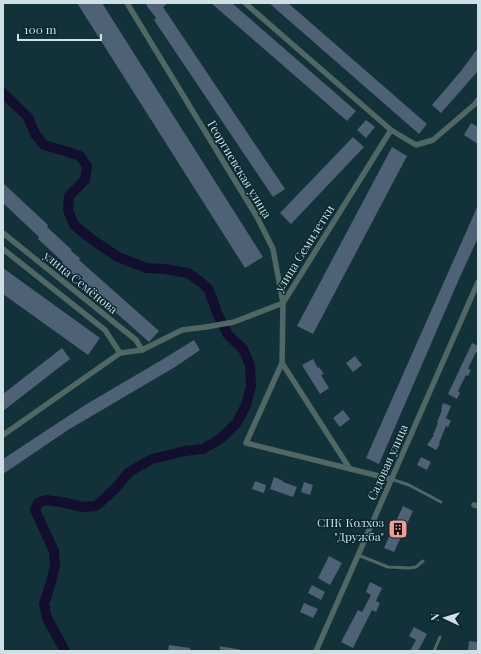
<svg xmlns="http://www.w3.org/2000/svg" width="481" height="654" font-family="'Playfair Display',serif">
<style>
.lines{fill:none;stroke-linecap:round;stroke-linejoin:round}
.river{stroke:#110f2d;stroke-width:10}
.building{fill:#4f6174}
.service{stroke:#516763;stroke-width:3}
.minor{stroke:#516763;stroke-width:5.5}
.labels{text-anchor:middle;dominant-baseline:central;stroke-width:3;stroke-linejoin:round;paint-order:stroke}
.street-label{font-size:12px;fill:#cfdfe4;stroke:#08272f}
.poi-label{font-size:12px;fill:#cfdfe4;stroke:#08272f;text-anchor:end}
</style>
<rect width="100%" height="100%" fill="#133139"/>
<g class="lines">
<polyline class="river" points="3,93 28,117 35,134 44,145 68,152 80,156 87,166 85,180 69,196 68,210 74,225 94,241 118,257 147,268 165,269 188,273 202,283 209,290 217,313 228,335 243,349 250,365 251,386 246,405 236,424 220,439 203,449 185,451 152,459 129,472 115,489 96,506 83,507 61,502 46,500 38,503 35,510 54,551 55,565 52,579 44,604 47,618 65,651"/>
</g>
<g class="building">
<polygon points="77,3 102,3 263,257 245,268"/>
<polygon points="148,3 168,3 163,7 285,189 273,197 154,20 156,18 146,5"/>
<polygon points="211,3 232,3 356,111 347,121"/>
<polygon points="269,3 288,3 427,124 419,134"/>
<polygon points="478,48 478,71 441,113 432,105 461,71"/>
<polygon points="366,120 375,127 366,138 357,130"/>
<polygon points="471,123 478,127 478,144 464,135"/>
<polygon points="353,137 364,147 291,224 280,213"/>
<polygon points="392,147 407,156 313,334 297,326"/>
<polygon points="3,183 48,225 47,227 72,250 71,251 80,258 79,260 159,331 150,341 149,342 69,271 70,270 62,263 63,262 38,239 39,237 3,203"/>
<polygon points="478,205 478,238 459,279 379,464 366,458"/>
<polygon points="3,268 100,338 88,355 3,294"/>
<polygon points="194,340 200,350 175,367 68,430 3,474 3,459 85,405 160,361"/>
<polygon points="472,343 478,346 478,353 476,352 468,369 471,370 468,376 466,375 458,391 460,393 457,399 448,394"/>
<polygon points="62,348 70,359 3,411 3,394"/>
<polygon points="355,356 362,365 353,372 346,363"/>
<polygon points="313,359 318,368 319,367 324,374 321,375 329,388 320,394 302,365"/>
<polygon points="443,403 451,406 446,418 451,421 448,427 446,426 439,443 440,444 436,450 427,445 434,435 433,435 438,423 437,422 442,410 441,410"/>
<polygon points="343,410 350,419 340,427 333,418"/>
<polygon points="421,457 431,462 427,470 417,465"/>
<polygon points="274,477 283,481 283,482 297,487 293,497 270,489"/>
<polygon points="255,481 266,485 264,493 252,489"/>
<polygon points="304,482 313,485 310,495 301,492"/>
<polygon points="403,506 413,511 394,552 384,548"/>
<polygon points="329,556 342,563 330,585 318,578"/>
<polygon points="370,582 382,588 376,601 380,603 376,612 372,610 353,648 341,642 358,610 362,612 371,595 366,592"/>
<polygon points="312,585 325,592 321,600 308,593"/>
<polygon points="304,603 318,609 313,618 300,612"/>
<polygon points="414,627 427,634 418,651 410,651 416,640 409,636"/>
<polygon points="469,641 478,642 478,651 468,651"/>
<polygon points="169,645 190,648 190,651 168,651"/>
</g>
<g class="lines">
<g class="service">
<polyline points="391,479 409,485 441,502"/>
<polyline points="358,555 388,567 410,568 416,567 423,561"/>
<polyline points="221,648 239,651"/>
<polyline points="434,651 440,637"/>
</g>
<g class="minor">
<polyline points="127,3 257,217 273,249 283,303 282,363 350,469"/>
<polyline points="245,3 391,130"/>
<polyline points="3,233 136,340 142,350"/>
<polyline points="3,249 105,330 120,353"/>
<polyline points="282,363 246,443 391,479"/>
<polyline points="3,435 120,353 142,350 182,330 206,327 234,322 283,303 391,130 416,145 433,140 475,104 478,100"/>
<polyline points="474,505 478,506"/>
<polyline points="316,651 478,282"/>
</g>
</g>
<defs>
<symbol id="building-square" viewBox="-11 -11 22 22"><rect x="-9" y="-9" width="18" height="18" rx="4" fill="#f59c96" stroke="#08272f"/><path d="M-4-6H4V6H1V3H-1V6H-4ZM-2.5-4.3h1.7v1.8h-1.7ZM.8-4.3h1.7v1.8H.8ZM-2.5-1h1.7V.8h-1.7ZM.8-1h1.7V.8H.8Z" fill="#111"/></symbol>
</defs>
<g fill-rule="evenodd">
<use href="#building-square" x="387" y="518" width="22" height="22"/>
</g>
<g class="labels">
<g class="street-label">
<text transform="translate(240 169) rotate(59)">Георгиевская улица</text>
<text transform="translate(304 248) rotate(-58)">улица Семилетки</text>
<text transform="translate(81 282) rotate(39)">улица Семёнова</text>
<text transform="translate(387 462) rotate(-66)">Садовая улица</text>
</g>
<g class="poi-label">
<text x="384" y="522">СПК Колхоз<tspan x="384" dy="14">"Дружба"</tspan></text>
</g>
</g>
<rect width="481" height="654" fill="none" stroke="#cfdfe4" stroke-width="8"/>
<g transform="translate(445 618) rotate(274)" stroke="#08272f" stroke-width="3" paint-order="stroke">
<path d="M0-3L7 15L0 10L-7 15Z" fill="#cfdfe4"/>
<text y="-6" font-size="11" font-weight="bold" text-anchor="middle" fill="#cfdfe4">N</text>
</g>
<path d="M18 34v6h83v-6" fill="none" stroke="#cfdfe4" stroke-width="2"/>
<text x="24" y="34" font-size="12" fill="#cfdfe4" stroke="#08272f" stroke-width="3" paint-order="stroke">100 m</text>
</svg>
